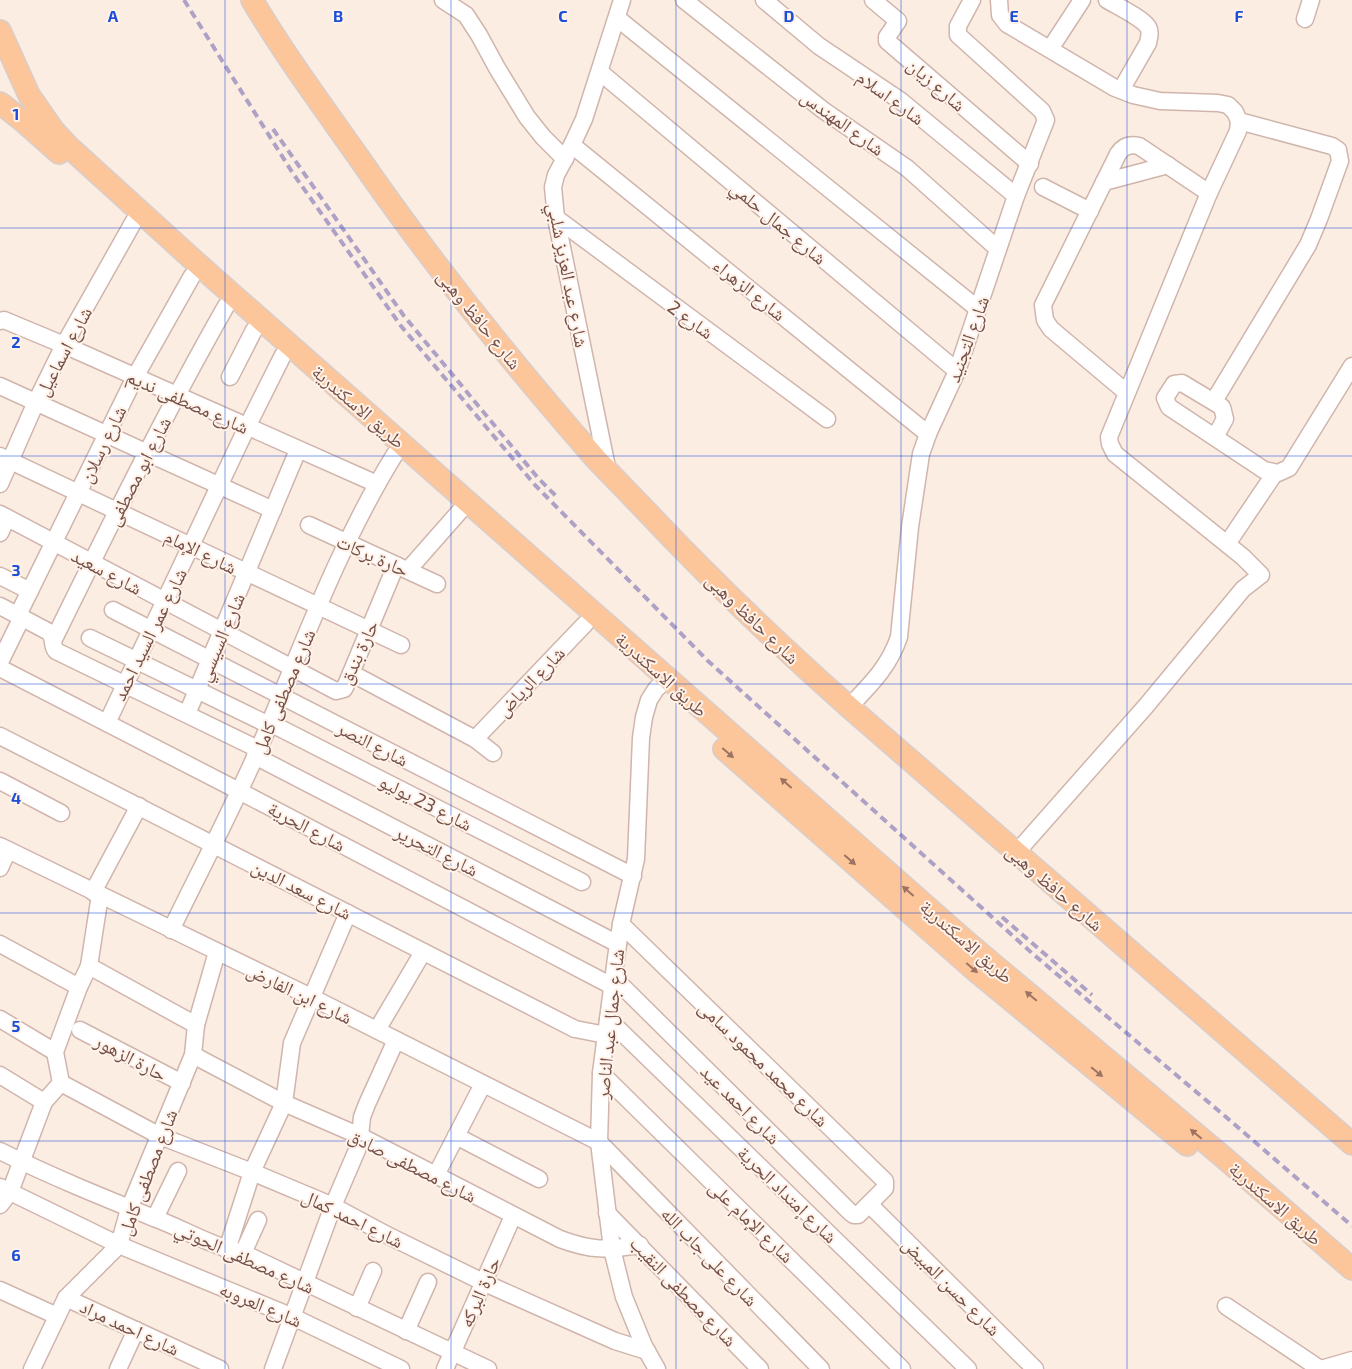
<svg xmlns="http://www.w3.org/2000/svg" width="1352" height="1369" font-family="'Exo 2','Noto Naskh Arabic',sans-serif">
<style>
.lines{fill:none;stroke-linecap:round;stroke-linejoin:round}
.minor-casing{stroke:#d0b5ac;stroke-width:19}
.major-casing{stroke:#d8cecc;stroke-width:24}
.minor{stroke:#fff;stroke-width:16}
.major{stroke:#fcc59a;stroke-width:21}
.rail{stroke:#aea1c6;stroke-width:4;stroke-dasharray:8 5;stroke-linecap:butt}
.oneway{fill:#9d7361}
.grid{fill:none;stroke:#1d4ed8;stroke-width:1;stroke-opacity:0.55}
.labels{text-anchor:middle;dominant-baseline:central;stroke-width:4;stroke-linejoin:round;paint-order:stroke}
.street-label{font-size:19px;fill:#745049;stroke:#fff2e9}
.grid-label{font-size:16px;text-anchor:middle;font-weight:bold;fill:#1d4ed8;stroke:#fff2e9;stroke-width:4;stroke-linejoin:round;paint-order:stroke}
</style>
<rect width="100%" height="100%" fill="#fcede3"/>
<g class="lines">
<defs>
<g id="minor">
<polyline points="443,0 466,15 479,35 497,68 527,117 543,137 565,159"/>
<polyline points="684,0 823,110 907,168 998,249"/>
<polyline points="764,0 819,46 901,101 1016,196"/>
<polyline points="873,0 898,21 887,37 887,41 1030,164"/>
<polyline points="999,0 1000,15 1007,24 1115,88 1133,95 1160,101 1218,103 1228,105 1235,112 1239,121 1238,131 1209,193 1109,437 1110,444 1115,454 1243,557 1261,575 1243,589 1146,706 1016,853"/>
<path d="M1107,0C1117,6 1142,18 1148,27C1151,32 1149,38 1148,43L1121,90"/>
<polyline points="617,18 978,309"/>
<polyline points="1305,19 1311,0"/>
<polyline points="1050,49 1082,0"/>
<polyline points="600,72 957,371"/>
<polyline points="572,145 928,434"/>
<polyline points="1104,182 1168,165"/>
<polyline points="1043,187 1090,211"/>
<polyline points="556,218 827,419"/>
<polyline points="0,321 4,320 64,345 377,484"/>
<polyline points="230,377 254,330"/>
<polyline points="0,386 273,510"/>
<path d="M1126,392L1051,329L1045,320L1043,305L1118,154C1123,146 1130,144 1139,146L1209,193"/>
<polyline points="1214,401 1308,245 1319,219 1340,161 1338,150 1332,146 1239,121"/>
<polyline points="1215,437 1225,419 1222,407 1182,383 1174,384 1165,398 1169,407 1264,470 1278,473 1289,468 1352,366"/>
<polyline points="0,456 401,645"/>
<polyline points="608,472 556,218 553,187 556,175 572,145 584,119 622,0"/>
<polyline points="0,484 36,402 64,345 134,221"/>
<polyline points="0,514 336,691 344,689 346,685 396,565"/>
<polyline points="309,525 437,584"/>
<polyline points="0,533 7,518"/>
<polyline points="1227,544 1275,473"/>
<polyline points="408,570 460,511"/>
<polyline points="0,576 30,591"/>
<path d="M0,606L49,632C55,638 51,645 56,651L258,749"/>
<polyline points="113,610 633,876"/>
<polyline points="18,615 135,377 192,276"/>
<polyline points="90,638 269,725"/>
<path d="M54,639C109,527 164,415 226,306"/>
<polyline points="0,662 22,617"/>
<polyline points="0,668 239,791 612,986"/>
<polyline points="351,673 475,739 493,753"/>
<path d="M849,707C870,685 889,667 899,637L910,527L921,454L928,434L957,371L1016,196L1046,120L1042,111L958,35V26L972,0"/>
<polyline points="187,714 298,450"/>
<polyline points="107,723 247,427 283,355"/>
<polyline points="270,723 582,882"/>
<polyline points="0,736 575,1029 606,1035"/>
<polyline points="475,739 585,624"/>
<polyline points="255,756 618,944"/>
<polyline points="0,781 61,813"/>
<polyline points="0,846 311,997 599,1142 821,1369"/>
<polyline points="0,868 8,850"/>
<polyline points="93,892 139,806"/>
<path d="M171,930C204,862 240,795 269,725C307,633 343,538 395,454"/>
<polyline points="0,944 79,987"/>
<polyline points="89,966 196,1025"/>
<polyline points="614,978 851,1213 854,1215 858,1215 885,1188 885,1181 621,924"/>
<polyline points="0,1019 55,1052"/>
<polyline points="608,1019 968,1369"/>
<polyline points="80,1030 182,1083"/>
<polyline points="377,1030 423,952"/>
<path d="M193,1055L284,1103L360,1136L560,1239C592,1251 606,1250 640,1245"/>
<polyline points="601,1073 902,1369"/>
<polyline points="0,1075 44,1102"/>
<polyline points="61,1083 160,1136 252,1172 333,1206 389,1236 487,1284 615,1341 647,1351"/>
<polyline points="456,1136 539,1179"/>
<path d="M0,1151C50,1176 102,1197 154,1218C184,1229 211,1246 243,1253L488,1369"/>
<polyline points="436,1175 483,1084"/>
<polyline points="0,1187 119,1245 293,1317 401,1369"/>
<polyline points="869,1204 1035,1369"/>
<polyline points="0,1205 10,1192 44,1102 61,1083 55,1052 79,987 89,966 100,895"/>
<polyline points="607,1213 760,1369"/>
<polyline points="155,1218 178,1171"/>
<polyline points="227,1250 252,1172 284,1103 292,1043 348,913"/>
<polyline points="243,1253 258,1220"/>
<polyline points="0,1290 57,1316"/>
<polyline points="66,1298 220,1369"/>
<polyline points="1226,1306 1320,1369"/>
<polyline points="357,1308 373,1271"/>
<polyline points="406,1331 428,1282"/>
<polyline points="32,1369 66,1298 119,1245 129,1209 193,1055 196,1025 217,952"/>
<polyline points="118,1369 136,1330"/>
<polyline points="273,1369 333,1206 357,1150 360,1136 362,1117 367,1104 396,1040"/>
<polyline points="445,1369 513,1216"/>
<polyline points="657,1369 644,1346 624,1297 612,1249 599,1142 601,1073 616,958 621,924 636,859 641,738 644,717 649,700 656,689 667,679"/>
<polyline points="1321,1369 1352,1360"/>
</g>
<g id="major">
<path d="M252,0C284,54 321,104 357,155C430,261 511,362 596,459C613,477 631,495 648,513C712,581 779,645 849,707L1352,1144"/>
<polyline points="0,31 29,95 54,131 69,147 200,266 969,944 1222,1156 1352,1269"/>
<polyline points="0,103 23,121 59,153"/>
<polyline points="724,749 977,972 1187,1145"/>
</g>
</defs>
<use href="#minor" class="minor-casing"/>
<use href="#major" class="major-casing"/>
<use href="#minor" class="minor"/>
<use href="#major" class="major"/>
<g class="rail">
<polyline points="184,0 292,172 401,326 535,485 708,661 1033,954 1226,1117 1352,1226"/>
<polyline points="273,129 404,316 538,478 558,498"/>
<polyline points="1002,917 1092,995"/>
</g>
</g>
<defs><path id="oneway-solid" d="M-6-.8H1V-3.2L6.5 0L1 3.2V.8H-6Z" transform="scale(1.25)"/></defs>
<g class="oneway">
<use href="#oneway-solid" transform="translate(728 753) rotate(41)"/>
<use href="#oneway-solid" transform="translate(786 783) rotate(-139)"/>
<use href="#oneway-solid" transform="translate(850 860) rotate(41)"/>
<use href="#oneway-solid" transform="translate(908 891) rotate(-139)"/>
<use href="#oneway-solid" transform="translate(972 968) rotate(41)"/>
<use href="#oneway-solid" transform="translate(1031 996) rotate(-140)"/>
<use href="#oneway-solid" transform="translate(1097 1072) rotate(39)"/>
<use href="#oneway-solid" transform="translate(1196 1134) rotate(-140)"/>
</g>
<path class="grid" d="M225,0V1369M451,0V1369M676,0V1369M901,0V1369M1127,0V1369M0,228H1352M0,456H1352M0,684H1352M0,913H1352M0,1141H1352"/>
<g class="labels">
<g class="street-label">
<text transform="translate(937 84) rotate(41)">شارع زيان</text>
<text transform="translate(891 97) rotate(36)">شارع اسلام</text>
<text transform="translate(843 122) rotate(36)">شارع المهندس</text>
<text transform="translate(779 222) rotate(40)">شارع جمال حلمي</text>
<text transform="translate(569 275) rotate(79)">شارع عبد العزيز شلبي</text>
<text transform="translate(750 289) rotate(39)">شارع الزهراء</text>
<text transform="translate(480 319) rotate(51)">شارع حافظ وهبى</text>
<text transform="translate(691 319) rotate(36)">شارع 2</text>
<text transform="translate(967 339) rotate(-70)">شارع التجنيد</text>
<text transform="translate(63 351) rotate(-62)">شارع اسماعيل</text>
<text transform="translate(188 401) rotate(24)">شارع مصطفى نديم</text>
<text transform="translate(359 406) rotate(41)">طريق الاسكندرية</text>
<text transform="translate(102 444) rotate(-64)">شارع رسلان</text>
<text transform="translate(138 471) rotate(-63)">شارع ابو مصطفى</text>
<text transform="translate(201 551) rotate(26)">شارع الإمام</text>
<text transform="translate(373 555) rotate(24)">حارة بركات</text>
<text transform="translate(107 571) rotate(28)">شارع سعيد</text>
<text transform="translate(753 618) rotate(44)">شارع حافظ وهبى</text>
<text transform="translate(149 634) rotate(-64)">شارع عمر السيد احمد</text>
<text transform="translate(220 637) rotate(-67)">شارع السيسي</text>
<text transform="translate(358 652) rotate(-65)">حارة بندق</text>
<text transform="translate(662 674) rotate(42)">طريق الاسكندرية</text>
<text transform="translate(530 681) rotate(-46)">شارع الرياض</text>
<text transform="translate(283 691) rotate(-67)">شارع مصطفى كامل</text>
<text transform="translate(373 743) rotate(27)">شارع النصر</text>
<text transform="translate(426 802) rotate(27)">شارع 23 يوليو</text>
<text transform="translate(307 826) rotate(28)">شارع الحرية</text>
<text transform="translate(437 850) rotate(27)">شارع التحرير</text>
<text transform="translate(1055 887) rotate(41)">شارع حافظ وهبى</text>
<text transform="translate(302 889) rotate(27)">شارع سعد الدين</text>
<text transform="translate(967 941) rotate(41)">طريق الاسكندرية</text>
<text transform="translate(300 993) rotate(26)">شارع ابن الفارض</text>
<text transform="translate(609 1024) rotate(-84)">شارع جمال عبد الناصر</text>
<text transform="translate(131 1057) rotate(28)">حارة الزهور</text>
<text transform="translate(764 1063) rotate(44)">شارع محمد محمود سامى</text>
<text transform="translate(741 1104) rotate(45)">شارع احمد عيد</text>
<text transform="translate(413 1165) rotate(27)">شارع مصطفى صادق</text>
<text transform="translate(147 1172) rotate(-69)">شارع مصطفى كامل</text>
<text transform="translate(788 1194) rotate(44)">شارع إمتداد الحرية</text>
<text transform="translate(1276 1203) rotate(41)">طريق الاسكندرية</text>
<text transform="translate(353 1218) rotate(26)">شارع احمد كمال</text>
<text transform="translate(752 1221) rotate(44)">شارع الإمام على</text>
<text transform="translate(710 1256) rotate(46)">شارع على جاب الله</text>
<text transform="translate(245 1257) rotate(24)">شارع مصطفى الحوتي</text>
<text transform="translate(952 1286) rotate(45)">شارع حسن المبيض</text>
<text transform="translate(684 1291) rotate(46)">شارع مصطفى النقيب</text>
<text transform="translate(479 1292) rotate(-66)">حارة البركه</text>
<text transform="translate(261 1304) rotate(23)">شارع العروبه</text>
<text transform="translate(130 1327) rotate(25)">شارع احمد مراد</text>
</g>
</g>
<g class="grid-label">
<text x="113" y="22">A</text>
<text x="338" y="22">B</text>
<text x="563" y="22">C</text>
<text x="789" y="22">D</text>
<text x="1014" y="22">E</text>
<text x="1239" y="22">F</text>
<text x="16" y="120">1</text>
<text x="16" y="348">2</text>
<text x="16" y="576">3</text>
<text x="16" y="804">4</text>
<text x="16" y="1032">5</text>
<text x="16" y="1261">6</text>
</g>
</svg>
